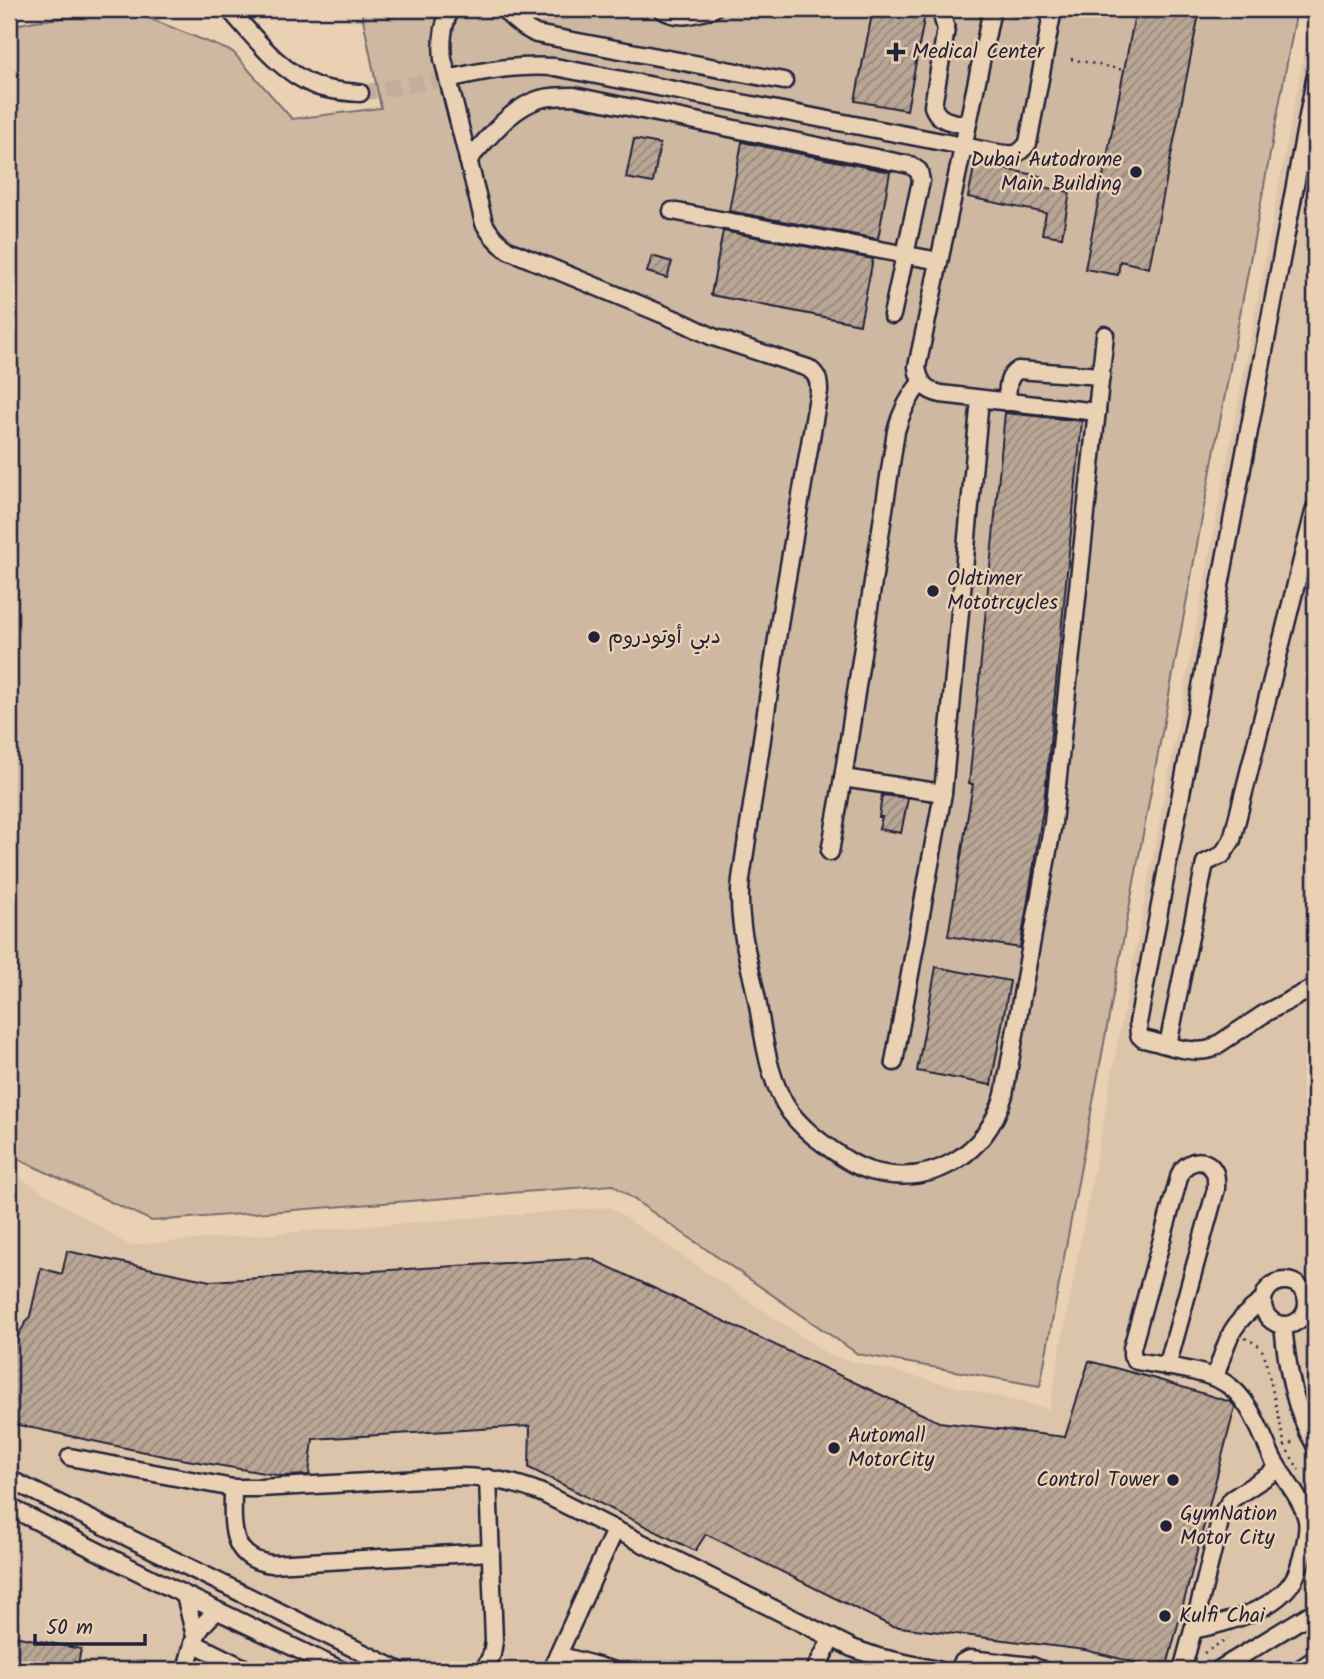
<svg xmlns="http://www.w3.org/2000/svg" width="1324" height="1679" font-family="Kalam,'Playpen Sans Arabic',sans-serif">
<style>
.built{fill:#dcc4aa}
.park{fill:#ceb8a2;stroke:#786d6e;stroke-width:2}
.building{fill:url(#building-hatch);stroke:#22223b;stroke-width:2}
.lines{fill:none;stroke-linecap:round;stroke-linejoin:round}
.minor-tunnel{stroke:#c3ae9b;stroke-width:16;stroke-dasharray:16 8;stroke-linecap:butt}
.minor-casing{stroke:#22223b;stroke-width:21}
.path{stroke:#22223b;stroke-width:2.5;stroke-dasharray:2 5;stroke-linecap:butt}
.minor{stroke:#ebd1b3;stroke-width:16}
.poi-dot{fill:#22223b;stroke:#ebd1b3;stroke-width:2.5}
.labels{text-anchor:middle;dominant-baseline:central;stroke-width:5;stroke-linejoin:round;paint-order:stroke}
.poi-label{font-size:21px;fill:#22223b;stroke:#ebd1b3;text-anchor:start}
</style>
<defs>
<pattern id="building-hatch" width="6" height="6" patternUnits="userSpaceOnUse" patternTransform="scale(1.75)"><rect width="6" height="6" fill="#b9a695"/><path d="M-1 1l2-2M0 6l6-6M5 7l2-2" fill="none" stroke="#96877b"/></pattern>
</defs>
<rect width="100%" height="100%" fill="#ebd1b3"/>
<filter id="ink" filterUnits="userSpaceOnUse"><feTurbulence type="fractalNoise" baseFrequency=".0143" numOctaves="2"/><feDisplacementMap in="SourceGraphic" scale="14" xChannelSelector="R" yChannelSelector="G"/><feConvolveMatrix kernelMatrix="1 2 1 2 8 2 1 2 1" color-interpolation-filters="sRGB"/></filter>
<g filter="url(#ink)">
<polygon class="built" points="1312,9 1315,9 1315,1670 9,1670 9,1171 129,1245 610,1207 831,1356 1049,1409"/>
<polygon class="park" points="361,9 1297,9 1040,1386 858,1354 613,1185 152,1221 9,1155 9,26 35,21 131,11 233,52 292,119 381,108"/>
<g class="building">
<polygon points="873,9 926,9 907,110 855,101"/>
<polygon points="1136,9 1200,9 1149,268 1120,261 1118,275 1085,269"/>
<polygon points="634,139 660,144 653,183 626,178"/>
<polygon points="742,142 890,172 878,239 729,211"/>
<polygon points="975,163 1040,176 1038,186 1070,192 1062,237 1042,234 1046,213 968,197"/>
<polygon points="723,231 873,259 860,324 711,295"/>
<polygon points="652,256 672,262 667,278 647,272"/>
<polygon points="1005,413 1082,421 1044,804 1020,948 948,936 973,784 969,784"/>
<polygon points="882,795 908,798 901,833 879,829 882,817 879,817"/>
<polygon points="936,967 1010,981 991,1085 917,1071"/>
<polygon points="67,1251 210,1281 590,1258 939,1422 1065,1437 1089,1361 1156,1379 1231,1402 1235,1407 1166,1670 1165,1670 1085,1650 891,1626 706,1534 695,1551 529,1468 530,1426 313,1439 309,1475 282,1476 163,1456 9,1423 9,1377 16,1338 30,1316 41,1268 62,1274"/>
<polygon points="9,1635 81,1649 77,1670 9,1670"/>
</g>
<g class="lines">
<polyline class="minor-tunnel" points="360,93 457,77"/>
<defs>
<g id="minor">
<path d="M229,9C255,38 279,71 316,86C330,91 346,92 360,93"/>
<path d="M450,9C443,26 441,40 443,59L484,223C490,235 497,242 508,250L684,323L713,337L808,368C817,374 819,380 819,391L781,612L741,879C736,920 749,960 757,1000C764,1037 768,1081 790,1112C800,1125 811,1135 825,1145C839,1155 854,1166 871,1171C933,1188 986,1154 1004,1095L1053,823L1105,335"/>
<path d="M504,9C513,21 523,27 536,34L784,81"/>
<path d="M661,9C679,20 693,15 713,9"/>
<path d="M937,9L941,12L946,29L933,106C938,122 953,122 967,125"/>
<path d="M992,9L917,367C919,382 926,391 941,394L1097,412"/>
<path d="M457,77C491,69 519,65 555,67L963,146C975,148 1004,156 1015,154C1021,152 1025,147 1028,143L1053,9"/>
<path d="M1315,79L1138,1023L1139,1035L1143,1039C1164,1043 1189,1055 1211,1049L1267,1012L1315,987"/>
<path d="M468,160C489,138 510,108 540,99C551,96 563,96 574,96L910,165L919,171L921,181L892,315"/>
<polyline points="672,211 939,261"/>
<path d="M1007,402C1008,389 1006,377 1018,370L1101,376"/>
<polyline points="843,778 943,793"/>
<path d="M830,852L843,778L896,431C901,412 909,397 921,382"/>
<polyline points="1168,1045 1205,863 1222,855 1232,840 1315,508"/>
<polyline points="894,1062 943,793 980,399"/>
<circle cx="1285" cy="1303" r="22"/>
<path d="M1283,1325C1287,1367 1294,1409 1315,1445"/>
<path d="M1167,1367L1216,1189C1216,1183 1217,1176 1214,1171C1205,1155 1186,1161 1180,1174L1132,1348V1356L1137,1361C1161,1366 1205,1370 1225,1383C1250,1398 1261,1434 1273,1459C1283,1478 1303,1500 1307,1520C1309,1532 1305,1545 1302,1557C1299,1566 1298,1574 1292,1582C1273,1611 1226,1623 1193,1630"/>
<path d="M1215,1378C1227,1341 1229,1324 1262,1301"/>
<path d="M70,1457L233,1488H260L458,1477C489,1477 516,1482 544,1494L852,1648L878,1657L937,1670"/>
<polyline points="9,1479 398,1670"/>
<path d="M233,1488C233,1523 227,1559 272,1564L491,1552"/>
<polyline points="9,1507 185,1595 341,1670"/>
<polyline points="185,1595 195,1636"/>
<polyline points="193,1643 248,1670"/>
<polyline points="558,1655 612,1670"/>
<path d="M186,1670C193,1643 194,1630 217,1611"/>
<polyline points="484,1670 492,1654 494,1641 488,1478"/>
<polyline points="551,1670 615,1530"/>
<polyline points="815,1670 832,1638"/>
<polyline points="958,1670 963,1662 970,1659 1032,1666 1042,1670"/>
<polyline points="1182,1670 1193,1630 1222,1513 1232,1499 1278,1469"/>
<polyline points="1218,1670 1315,1611"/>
<polyline points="1298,1670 1315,1659"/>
</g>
</defs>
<use href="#minor" class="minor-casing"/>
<g class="path">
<polyline points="1071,59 1123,70"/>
<polyline points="1245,1338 1257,1344 1264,1353 1285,1446 1299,1470"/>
<polyline points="1284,1446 1297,1441"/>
<polyline points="1307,1588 1315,1583"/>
<polyline points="1204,1653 1228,1638"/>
</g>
<use href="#minor" class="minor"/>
</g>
</g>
<g class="poi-dot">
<path d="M892.5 41.5h7v7h7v7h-7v7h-7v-7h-7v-7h7z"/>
<circle cx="1136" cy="172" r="7"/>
<circle cx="933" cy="591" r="7"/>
<circle cx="594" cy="637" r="7"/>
<circle cx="834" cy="1448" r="7"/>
<circle cx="1173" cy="1480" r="7"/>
<circle cx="1166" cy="1526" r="7"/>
<circle cx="1165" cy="1616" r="7"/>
</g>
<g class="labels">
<g class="poi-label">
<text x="912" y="52">Medical Center</text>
<text x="1122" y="160" text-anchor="end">Dubai Autodrome<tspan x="1122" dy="24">Main Building</tspan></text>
<text x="947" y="579">Oldtimer<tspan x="947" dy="24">Mototrcycles</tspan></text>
<text x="608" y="637">دبي أوتودروم</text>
<text x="848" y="1436">Automall<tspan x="848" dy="24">MotorCity</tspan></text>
<text x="1159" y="1480" text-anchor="end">Control Tower</text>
<text x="1180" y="1514">GymNation<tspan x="1180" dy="24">Motor City</tspan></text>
<text x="1179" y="1616">Kulfi Chai</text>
</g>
</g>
<rect width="1324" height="1679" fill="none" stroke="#ebd1b3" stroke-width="35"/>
<rect x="18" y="18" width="1289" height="1644" fill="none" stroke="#22223b" stroke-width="2.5" filter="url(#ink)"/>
<path d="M35 1634v10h110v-10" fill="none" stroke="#22223b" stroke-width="3.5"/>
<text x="46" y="1634" font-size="21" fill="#22223b" stroke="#ebd1b3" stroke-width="5" paint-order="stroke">50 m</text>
</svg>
